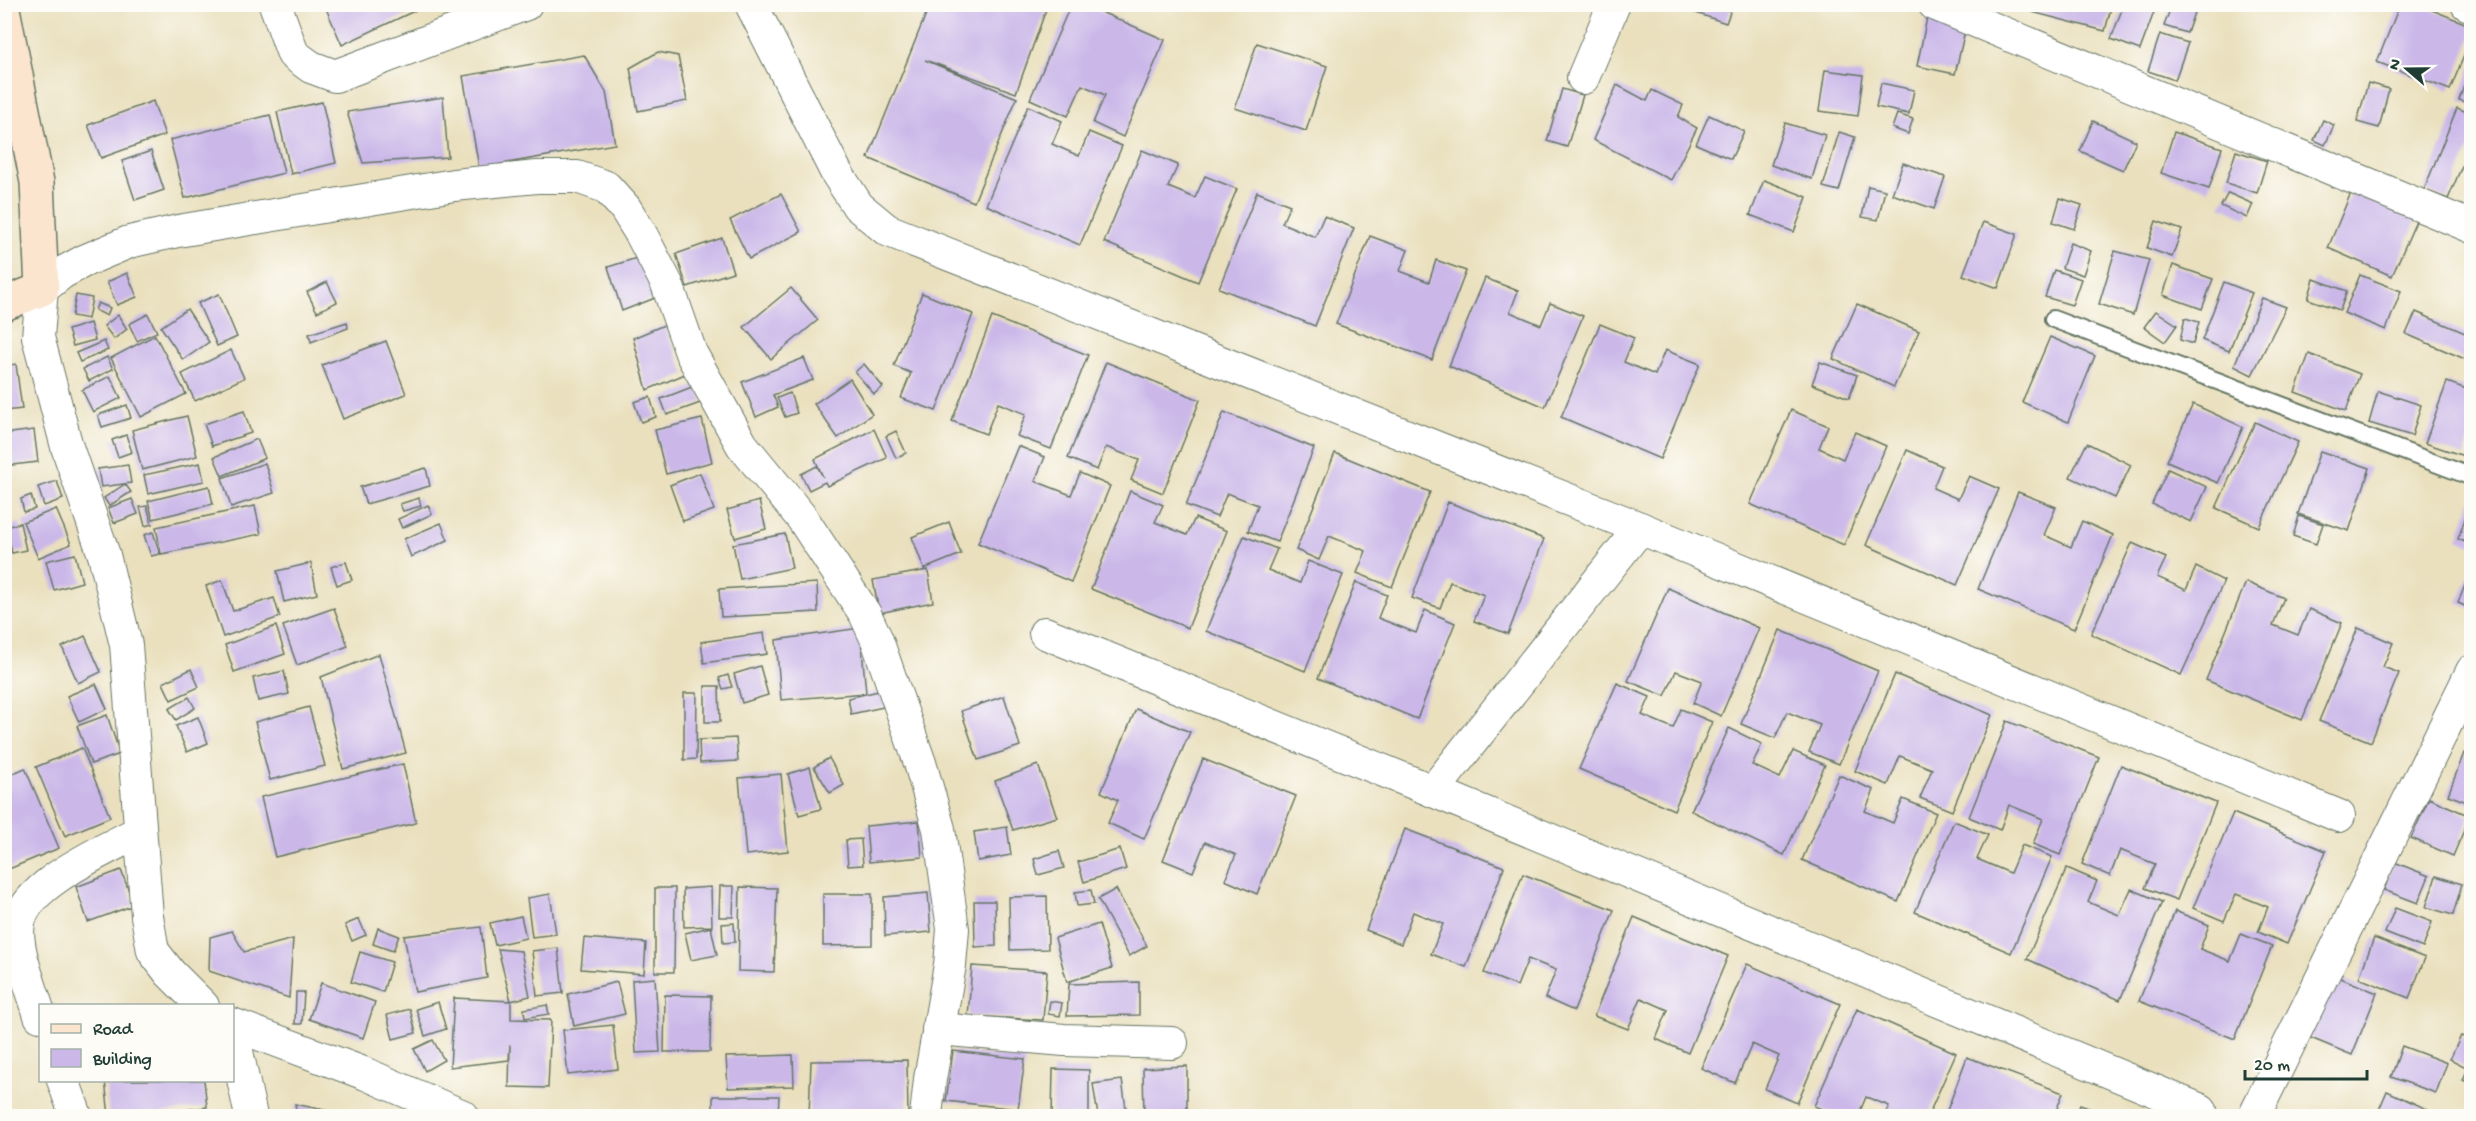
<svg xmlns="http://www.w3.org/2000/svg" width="2476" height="1121" font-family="'Gochi Hand',sans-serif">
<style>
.building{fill:#cbb8e9}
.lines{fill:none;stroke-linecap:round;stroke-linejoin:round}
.lane-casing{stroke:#667664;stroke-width:20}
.street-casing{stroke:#667664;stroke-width:34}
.secondary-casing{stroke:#667664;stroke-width:36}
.lane{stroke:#fff;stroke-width:16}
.street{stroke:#fff;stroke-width:32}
.secondary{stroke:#fbe5cf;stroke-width:33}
</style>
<rect width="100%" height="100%" fill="#fdfcf7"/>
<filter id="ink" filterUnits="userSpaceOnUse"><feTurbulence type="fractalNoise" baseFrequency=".0167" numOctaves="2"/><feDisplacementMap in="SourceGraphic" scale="12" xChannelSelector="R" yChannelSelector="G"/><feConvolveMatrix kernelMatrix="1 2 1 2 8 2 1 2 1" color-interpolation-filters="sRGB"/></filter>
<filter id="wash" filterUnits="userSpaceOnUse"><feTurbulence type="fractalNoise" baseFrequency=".008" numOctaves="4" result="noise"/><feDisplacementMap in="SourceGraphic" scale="24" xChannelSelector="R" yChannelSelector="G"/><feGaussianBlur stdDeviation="1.35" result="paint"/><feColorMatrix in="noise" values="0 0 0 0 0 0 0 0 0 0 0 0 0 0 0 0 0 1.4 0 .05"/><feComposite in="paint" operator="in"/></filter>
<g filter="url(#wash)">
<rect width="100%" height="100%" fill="#eae0be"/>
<g id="blocks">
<g class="building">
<polygon points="324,4 429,4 342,45"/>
<polygon points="930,4 1048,4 1016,93 925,60 1017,98 974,202 868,158"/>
<polygon points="1071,4 1083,4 1165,40 1123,137 1093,123 1105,95 1082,85 1068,116 1030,99"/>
<polygon points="1692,4 1733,4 1726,23 1690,11"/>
<polygon points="2034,4 2112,4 2105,31 2032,12"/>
<polygon points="2124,4 2157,4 2140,50 2111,39"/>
<polygon points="2172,4 2197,4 2187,33 2164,26"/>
<polygon points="2400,4 2417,4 2472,26 2472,36 2450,90 2377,62"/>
<polygon points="1928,13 1967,22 1955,74 1917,66"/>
<polygon points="2160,34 2188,43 2175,80 2148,71"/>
<polygon points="1257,43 1327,66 1306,131 1235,108"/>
<polygon points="658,52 678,56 687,101 638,111 630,68"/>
<polygon points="584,55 606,92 615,144 479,168 463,76"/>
<polygon points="2471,66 2472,66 2472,104 2459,100"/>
<polygon points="1825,70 1863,75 1858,116 1819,111"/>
<polygon points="1881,83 1914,90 1909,114 1876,107"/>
<polygon points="2368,83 2389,89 2379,128 2357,122"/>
<polygon points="1617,85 1647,101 1652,90 1683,105 1678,117 1697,128 1671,180 1593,140"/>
<polygon points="1562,89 1583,95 1567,147 1547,141"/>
<polygon points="443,97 448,157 363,163 347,112"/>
<polygon points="153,101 165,135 101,158 88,125"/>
<polygon points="322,102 336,163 291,174 277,112"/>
<polygon points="1028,106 1062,121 1052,144 1079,156 1089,132 1122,146 1080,245 986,205"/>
<polygon points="2457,108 2472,114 2472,142 2448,199 2424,190"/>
<polygon points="1897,114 1913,119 1908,134 1892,128"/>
<polygon points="270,115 284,173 185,198 170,140"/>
<polygon points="1709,115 1744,131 1731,159 1696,144"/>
<polygon points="2323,120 2334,125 2325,145 2314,140"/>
<polygon points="2093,121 2136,141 2123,170 2080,151"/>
<polygon points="1785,123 1825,135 1812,179 1771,165"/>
<polygon points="1839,132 1855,137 1839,191 1823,187"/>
<polygon points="2174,132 2222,148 2209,189 2161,173"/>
<polygon points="1142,150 1178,165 1168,187 1195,198 1205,176 1237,189 1198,282 1104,242"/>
<polygon points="151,151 164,190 135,200 122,161"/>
<polygon points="2236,151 2267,161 2257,193 2226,183"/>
<polygon points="1903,163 1945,177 1934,209 1892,194"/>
<polygon points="1764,180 1807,197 1794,232 1750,215"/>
<polygon points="1868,186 1885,190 1878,220 1862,217"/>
<polygon points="2352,190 2417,219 2392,276 2328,248"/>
<polygon points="1257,192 1290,205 1282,223 1315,237 1324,216 1354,228 1315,326 1219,288"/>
<polygon points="2228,193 2253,204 2247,218 2221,206"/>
<polygon points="781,194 801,232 749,259 730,220"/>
<polygon points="2060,198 2082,205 2074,229 2053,222"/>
<polygon points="2156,221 2182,230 2172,257 2147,248"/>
<polygon points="1983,222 2017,234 1998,288 1963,275"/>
<polygon points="1370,236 1408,250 1400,271 1429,282 1436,260 1466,271 1432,360 1336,324"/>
<polygon points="722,238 733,272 687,287 676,254"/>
<polygon points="2070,243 2091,251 2083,275 2062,268"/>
<polygon points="2115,251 2149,260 2133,315 2099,304"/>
<polygon points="640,257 655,298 622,311 608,267"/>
<polygon points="2173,265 2213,279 2202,309 2163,295"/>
<polygon points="2054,270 2081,279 2072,305 2045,297"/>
<polygon points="127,273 137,297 117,305 107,282"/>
<polygon points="2360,275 2401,291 2386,330 2344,313"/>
<polygon points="1485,278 1518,291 1510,312 1541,325 1550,303 1583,316 1545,407 1449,366"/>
<polygon points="2314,279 2347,291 2340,310 2308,299"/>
<polygon points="327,282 337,302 317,312 307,292"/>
<polygon points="2224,282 2252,293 2229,351 2202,340"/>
<polygon points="791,288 818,320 771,359 744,327"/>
<polygon points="922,293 973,314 936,411 901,398 911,373 894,366"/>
<polygon points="219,294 237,337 217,346 198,303"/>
<polygon points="76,295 92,298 88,319 72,316"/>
<polygon points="2262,298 2286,307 2252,375 2234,366"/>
<polygon points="98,303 110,308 107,316 95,310"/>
<polygon points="1857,304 1919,331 1894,387 1833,359"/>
<polygon points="187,309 209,342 183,360 161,327"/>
<polygon points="2156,311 2177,325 2165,342 2144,327"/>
<polygon points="2416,312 2472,336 2472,362 2406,334"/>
<polygon points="148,314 157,332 137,341 129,324"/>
<polygon points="118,315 127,329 114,339 104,326"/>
<polygon points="992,317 1088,355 1051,449 1017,436 1026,414 998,403 986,434 952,421"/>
<polygon points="2185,318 2199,322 2193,344 2180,340"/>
<polygon points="347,322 348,328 311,342 309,334"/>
<polygon points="90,323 95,340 73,346 68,330"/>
<polygon points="1600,324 1634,338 1624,362 1655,375 1665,350 1700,364 1660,459 1561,417"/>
<polygon points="664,325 685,374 647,390 633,338"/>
<polygon points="155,335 186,394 141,417 111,358"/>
<polygon points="2050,337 2095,356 2068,422 2022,402"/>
<polygon points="104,341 108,350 80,362 76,353"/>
<polygon points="386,341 406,394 343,419 322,365"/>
<polygon points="231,350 244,378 195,401 182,374"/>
<polygon points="2309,354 2360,374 2346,411 2295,392"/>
<polygon points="107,357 113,369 89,381 83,369"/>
<polygon points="804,358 813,380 773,395 778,407 756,417 742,382"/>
<polygon points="1106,362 1200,400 1163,493 1131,480 1139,460 1106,447 1097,470 1068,458"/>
<polygon points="1820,362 1857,375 1849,398 1812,384"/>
<polygon points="16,364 22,409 4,411 4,366"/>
<polygon points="864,364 883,387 874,394 855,372"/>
<polygon points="110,376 121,398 93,412 82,390"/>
<polygon points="850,379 872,414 838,438 814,404"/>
<polygon points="2447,382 2472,391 2472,434 2464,456 2425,443"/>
<polygon points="697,385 703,402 667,415 661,399"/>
<polygon points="2378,391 2421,405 2412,436 2369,423"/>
<polygon points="790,393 797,413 785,417 777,398"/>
<polygon points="650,397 656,417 641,422 634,402"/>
<polygon points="2193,404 2243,427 2218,483 2167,461"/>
<polygon points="127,405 131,418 102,427 98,415"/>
<polygon points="1791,410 1828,426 1819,448 1843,459 1855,432 1886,446 1844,545 1750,504"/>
<polygon points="244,411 251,433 212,446 204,424"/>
<polygon points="1224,412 1314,448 1277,542 1248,531 1258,505 1227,493 1217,517 1186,505"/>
<polygon points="187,416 197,456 142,470 132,430"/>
<polygon points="702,419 712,462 666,474 655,430"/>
<polygon points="2255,422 2298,442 2259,527 2216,508"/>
<polygon points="874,429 887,458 827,486 825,482 809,490 801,474 817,466 823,477 815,459"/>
<polygon points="34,430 38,462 4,466 4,434"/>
<polygon points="896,431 906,453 896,458 886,436"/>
<polygon points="126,435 132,452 118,457 112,440"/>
<polygon points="257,439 265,458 222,476 214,457"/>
<polygon points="2087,443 2131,465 2115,498 2070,477"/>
<polygon points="1018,446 1045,457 1035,481 1071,495 1080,473 1110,486 1071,582 978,543"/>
<polygon points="1907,450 1942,466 1933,488 1958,499 1969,476 1999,489 1957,585 1866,545"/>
<polygon points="2320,451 2370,468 2349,531 2298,514"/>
<polygon points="1335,453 1430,492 1392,587 1357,573 1366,551 1329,536 1319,560 1296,550"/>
<polygon points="200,463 204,481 148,494 144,475"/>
<polygon points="265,463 274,493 231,507 222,478"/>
<polygon points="128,465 131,483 101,487 98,469"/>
<polygon points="426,468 430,486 366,504 360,487"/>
<polygon points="2168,469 2207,487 2191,522 2152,504"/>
<polygon points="700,473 714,510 683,521 670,485"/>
<polygon points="57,481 63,499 44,506 38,487"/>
<polygon points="125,484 131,492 109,506 104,498"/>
<polygon points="209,486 213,504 153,519 148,501"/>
<polygon points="1130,491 1163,505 1155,522 1187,535 1195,518 1227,531 1188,628 1091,589"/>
<polygon points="2018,492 2056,507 2044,535 2071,547 2082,521 2113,535 2074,629 1978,589"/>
<polygon points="31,495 35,509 24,512 21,499"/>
<polygon points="419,498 421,506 403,511 400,504"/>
<polygon points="132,499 138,514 114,523 108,508"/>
<polygon points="759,501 766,529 735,538 727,510"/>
<polygon points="2471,501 2472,501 2472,545 2458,539"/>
<polygon points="1448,502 1544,539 1508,634 1474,621 1484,595 1450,582 1440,608 1412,598"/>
<polygon points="428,505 432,514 402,528 398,519"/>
<polygon points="147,506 152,524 145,526 140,507"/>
<polygon points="255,506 261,534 161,554 156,527"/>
<polygon points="56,509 71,544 38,558 23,522"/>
<polygon points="2299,516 2323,524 2316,544 2293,536"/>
<polygon points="949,522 961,554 924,569 912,537"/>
<polygon points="20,523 26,550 12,553 6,527"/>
<polygon points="441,523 448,540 411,557 404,539"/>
<polygon points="153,532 160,554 151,556 144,535"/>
<polygon points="785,534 792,568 740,579 733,544"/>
<polygon points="1244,536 1277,549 1268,570 1300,583 1308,561 1343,575 1305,671 1206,631"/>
<polygon points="2132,543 2166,558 2157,577 2186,590 2196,567 2224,581 2181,675 2091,634"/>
<polygon points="75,554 82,582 54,590 46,561"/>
<polygon points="346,562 352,580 337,585 331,567"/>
<polygon points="311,563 317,594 284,602 277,571"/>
<polygon points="928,570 933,602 879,613 873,580"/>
<polygon points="2471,570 2472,570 2472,609 2458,603"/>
<polygon points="222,580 233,611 274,598 280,617 223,637 206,586"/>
<polygon points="1356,582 1387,595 1378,618 1416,633 1425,610 1455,623 1417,719 1318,678"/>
<polygon points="2246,582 2284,598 2273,625 2298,635 2309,609 2342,623 2302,720 2206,680"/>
<polygon points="817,583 818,612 721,617 719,589"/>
<polygon points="1668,588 1759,628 1721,716 1693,703 1702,681 1676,671 1665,696 1628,681"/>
<polygon points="334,608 348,646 297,665 283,626"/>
<polygon points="276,626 285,654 234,672 225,645"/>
<polygon points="860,628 866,693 781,700 776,640"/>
<polygon points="2358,628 2393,643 2383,667 2399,673 2371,742 2319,721"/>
<polygon points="1780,630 1878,671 1839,764 1809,752 1820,725 1787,712 1775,738 1741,724"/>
<polygon points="764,633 767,654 704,663 701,642"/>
<polygon points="85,636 101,672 78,683 62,647"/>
<polygon points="379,654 406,753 343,769 321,677"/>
<polygon points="760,666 768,695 742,703 734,674"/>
<polygon points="191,669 199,687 171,700 163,683"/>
<polygon points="284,671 289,694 258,701 253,678"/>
<polygon points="1895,674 1992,715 1952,811 1920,798 1932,769 1900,756 1888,785 1855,771"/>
<polygon points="728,675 732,687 723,689 719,678"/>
<polygon points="1617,683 1650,697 1642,715 1673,728 1681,709 1712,722 1674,810 1579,769"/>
<polygon points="96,684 107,709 79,722 67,696"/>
<polygon points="705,686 719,686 720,722 705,722"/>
<polygon points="883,690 888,706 851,714 848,698"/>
<polygon points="684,693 697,693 696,759 684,760"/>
<polygon points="1004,696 1020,746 978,760 961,711"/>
<polygon points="189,697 195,708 176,720 169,709"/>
<polygon points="309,707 325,766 270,780 255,722"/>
<polygon points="1136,709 1190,732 1144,839 1108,823 1118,800 1101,792"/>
<polygon points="107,715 120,754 91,764 77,726"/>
<polygon points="198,717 208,743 187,752 176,726"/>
<polygon points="2007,721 2099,757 2060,855 2033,844 2043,819 2009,805 2000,830 1969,817"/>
<polygon points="1729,728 1762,744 1752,765 1780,778 1793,751 1825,765 1784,855 1691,811"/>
<polygon points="736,738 738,761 700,763 699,740"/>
<polygon points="82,748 110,817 65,836 36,767"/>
<polygon points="2464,753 2472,756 2472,804 2448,795"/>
<polygon points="829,758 844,785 830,793 814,767"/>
<polygon points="1203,759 1296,796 1257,894 1225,880 1236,855 1205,842 1193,872 1163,860"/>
<polygon points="403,764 416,823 275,857 261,797"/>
<polygon points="1038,765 1057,817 1013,830 995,781"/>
<polygon points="2121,765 2216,803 2177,900 2145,888 2155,864 2120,850 2110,876 2082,864"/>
<polygon points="810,767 821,809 799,815 788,774"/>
<polygon points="25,768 59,848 9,869 4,859 4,777"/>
<polygon points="781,774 788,851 746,855 739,778"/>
<polygon points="1839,775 1874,790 1865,811 1893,823 1903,799 1936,813 1898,902 1802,860"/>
<polygon points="2429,798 2470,816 2453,856 2411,838"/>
<polygon points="2233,813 2326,851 2287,944 2258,932 2268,907 2236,894 2224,921 2193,908"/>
<polygon points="919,821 922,857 869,862 866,826"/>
<polygon points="1954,821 1988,835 1977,859 2010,873 2022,845 2052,857 2011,953 1915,912"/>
<polygon points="1007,827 1011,855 978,861 974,832"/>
<polygon points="1405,829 1504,867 1466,967 1431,954 1443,924 1413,912 1401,944 1366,930"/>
<polygon points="861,839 863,865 848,866 846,840"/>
<polygon points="1120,849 1126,869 1084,882 1078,862"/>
<polygon points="1059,851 1064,868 1038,875 1034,859"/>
<polygon points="2394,862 2429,876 2418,903 2384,890"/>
<polygon points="2067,868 2097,881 2088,902 2119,915 2131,889 2162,902 2120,1000 2027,959"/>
<polygon points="121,870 134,905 88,922 76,887"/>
<polygon points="1523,874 1614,910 1574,1011 1545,998 1556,970 1528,959 1517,986 1484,973"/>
<polygon points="2436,876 2462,884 2453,915 2426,907"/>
<polygon points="720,886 734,886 733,917 719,917"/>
<polygon points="711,887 712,926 684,927 683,889"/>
<polygon points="740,887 777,888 774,972 738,971"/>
<polygon points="655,888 675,888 674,972 655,972"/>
<polygon points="1116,889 1147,946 1129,956 1098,899"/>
<polygon points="1091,890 1094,904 1077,906 1075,892"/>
<polygon points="928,893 931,932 885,936 884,897"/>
<polygon points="550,894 556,934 532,937 527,898"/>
<polygon points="823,894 872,894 872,945 823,946"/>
<polygon points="1047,896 1048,949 1010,950 1009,897"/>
<polygon points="974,901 995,901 996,946 975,947"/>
<polygon points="2395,908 2432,922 2423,948 2385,933"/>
<polygon points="2175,911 2209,925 2200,949 2230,961 2241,934 2272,946 2235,1039 2139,1001"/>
<polygon points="521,916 526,938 495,945 490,923"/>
<polygon points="1634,917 1728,956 1688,1053 1656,1039 1668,1010 1641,998 1628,1029 1594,1016"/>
<polygon points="359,919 366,935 352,941 345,925"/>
<polygon points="734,923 735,942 723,943 722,924"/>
<polygon points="1099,924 1112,968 1067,982 1055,938"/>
<polygon points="481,927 487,978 415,992 404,936"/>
<polygon points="711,927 717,955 691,960 685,933"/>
<polygon points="378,928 399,936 393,951 373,944"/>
<polygon points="232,931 244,952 293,939 289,998 209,971 210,937"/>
<polygon points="584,938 646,943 644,974 581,969"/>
<polygon points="2374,938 2425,958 2409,998 2359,978"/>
<polygon points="558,948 563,993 537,996 532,951"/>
<polygon points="498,949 521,951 530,996 511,1001"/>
<polygon points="360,952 392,962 383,992 351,982"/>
<polygon points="1747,964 1840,1004 1797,1103 1765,1089 1779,1056 1752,1044 1735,1083 1701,1068"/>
<polygon points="972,966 1047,971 1043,1020 968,1016"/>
<polygon points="2326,972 2377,993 2352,1055 2301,1034"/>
<polygon points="655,978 660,1052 636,1053 632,980"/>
<polygon points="617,982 625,1014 574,1026 568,994"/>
<polygon points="1139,982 1139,1015 1067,1016 1069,984"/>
<polygon points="321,983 375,1002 363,1038 309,1019"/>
<polygon points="296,992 304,992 302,1024 295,1024"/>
<polygon points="665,995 711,996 710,1052 664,1052"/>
<polygon points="454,998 511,1001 511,1019 551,1020 548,1088 509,1087 510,1045 509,1060 450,1067"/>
<polygon points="1050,1001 1062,1003 1060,1016 1048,1014"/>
<polygon points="438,1002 446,1029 425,1036 416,1009"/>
<polygon points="547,1005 549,1014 525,1018 524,1009"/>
<polygon points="410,1009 416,1033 393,1039 387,1015"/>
<polygon points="1857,1009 1956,1053 1928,1116 1884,1116 1889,1106 1866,1097 1858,1116 1838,1116 1814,1106"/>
<polygon points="613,1025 618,1069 568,1075 563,1030"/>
<polygon points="2461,1036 2472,1040 2472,1084 2463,1080 2468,1068 2450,1059"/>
<polygon points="433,1040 444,1060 425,1071 414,1049"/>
<polygon points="2402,1046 2447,1063 2436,1093 2391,1077"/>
<polygon points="953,1051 1025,1059 1018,1109 946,1101"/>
<polygon points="793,1055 794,1086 728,1088 726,1057"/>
<polygon points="1967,1057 2063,1093 2054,1116 1945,1116"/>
<polygon points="907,1060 908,1116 809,1116 811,1061"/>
<polygon points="1187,1066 1187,1116 1144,1116 1143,1068"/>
<polygon points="1053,1069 1089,1070 1089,1116 1052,1116"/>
<polygon points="105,1080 204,1080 207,1107 161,1113 162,1116 109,1116"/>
<polygon points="1122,1080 1127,1116 1098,1116 1093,1084"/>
<polygon points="2387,1091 2427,1109 2423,1116 2388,1116 2378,1112"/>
<polygon points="713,1096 779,1096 778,1116 713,1116"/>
<polygon points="295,1104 349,1115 348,1116 297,1116"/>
<polygon points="2080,1105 2111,1116 2076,1116"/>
</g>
</g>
</g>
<g filter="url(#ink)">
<use href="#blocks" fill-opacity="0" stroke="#667664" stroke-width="1.5"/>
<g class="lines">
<defs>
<polyline id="lane" points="2053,319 2472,477"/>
<g id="street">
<polyline points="275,4 293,54 311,67 335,76 526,4"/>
<polyline points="751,4 836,172 858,206 887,230 1640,528 2339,816"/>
<polyline points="1934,4 2472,227"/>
<polyline points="2467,4 2472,6"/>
<polyline points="1583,78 1614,4"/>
<polyline points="1045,633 1433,791 2201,1110"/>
<polyline points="1433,791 1640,528"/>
<polyline points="203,1006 170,973 153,951 147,916 126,645 104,555 67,447 38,337 42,289 62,273 84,261 129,242 178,231 454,185 537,177 577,177 606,187 625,208 641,234 667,284 691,353 742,445 802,518 865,614 877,640 920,763 939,829 953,929 950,965 930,1079 926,1116"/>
<path d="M40,1016C33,991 14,948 19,923C26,883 106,850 140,831"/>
<polyline points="232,1024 366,1074 463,1116"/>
<polyline points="232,1028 251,1116"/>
<polyline points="938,1029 1064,1040 1172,1043"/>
<polyline points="63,1080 76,1116"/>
<polyline points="2254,1116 2472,671"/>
</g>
<polyline id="secondary" points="4,14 37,182 42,289 4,304"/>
</defs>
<use href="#lane" class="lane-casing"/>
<use href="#street" class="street-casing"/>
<use href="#secondary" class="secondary-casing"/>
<use href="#lane" class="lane"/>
<use href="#street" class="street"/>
<use href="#secondary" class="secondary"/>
</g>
</g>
<rect width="2476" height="1121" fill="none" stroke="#fdfcf7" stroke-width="24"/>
<rect x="39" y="1004" width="195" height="78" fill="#fdfcf7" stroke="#a4b0a9" stroke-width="1.5"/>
<rect x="51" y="1024" width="30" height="9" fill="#fbe5cf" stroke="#a4b0a9" stroke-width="1.5"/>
<text x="93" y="1034" font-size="18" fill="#1f3d34">Road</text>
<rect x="51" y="1049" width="30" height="18" fill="#cbb8e9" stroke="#a4b0a9" stroke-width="1.5"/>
<text x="93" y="1064" font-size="18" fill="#1f3d34">Building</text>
<g transform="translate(2407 69) rotate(290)" stroke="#fdfcf7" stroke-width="4.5" paint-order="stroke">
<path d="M0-4.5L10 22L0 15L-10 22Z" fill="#1f3d34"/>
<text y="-9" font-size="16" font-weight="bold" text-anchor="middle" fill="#1f3d34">N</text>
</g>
<path d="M2245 1070v9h122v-9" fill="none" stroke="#1f3d34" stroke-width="3"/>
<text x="2254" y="1070" font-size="18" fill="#1f3d34" stroke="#fdfcf7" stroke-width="4.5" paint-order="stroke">20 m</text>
</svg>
